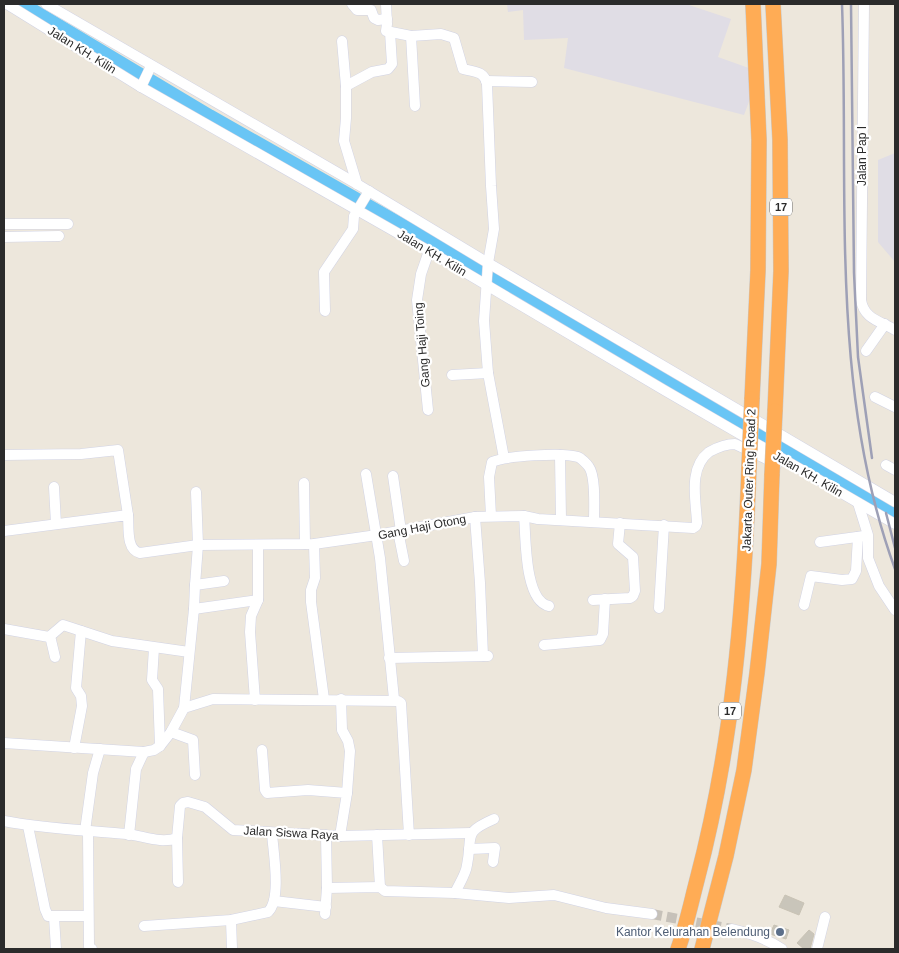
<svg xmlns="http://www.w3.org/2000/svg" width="899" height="953" font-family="Arial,sans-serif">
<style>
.industrial{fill:#e0dde5}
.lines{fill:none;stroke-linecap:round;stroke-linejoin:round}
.river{stroke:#69c5f5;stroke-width:16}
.building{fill:#c9c5ba;stroke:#c9c3b5}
.minor-tunnel{stroke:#c6c1b9;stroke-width:10;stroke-dasharray:10 5;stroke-linecap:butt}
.minor-casing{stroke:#d1d3e4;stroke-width:11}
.highway-casing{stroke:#c8c8c8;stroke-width:16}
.minor{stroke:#fff;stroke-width:10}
.highway{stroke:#ffac55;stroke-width:15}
.rail{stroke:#9ea0b6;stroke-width:2.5}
.highway-bridge-casing{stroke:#c8c8c8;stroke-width:16;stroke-linecap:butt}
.highway-bridge{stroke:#ffac55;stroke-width:15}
.service-dot{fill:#5c6f8a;stroke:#fff;stroke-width:2}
.labels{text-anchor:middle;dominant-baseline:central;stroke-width:4.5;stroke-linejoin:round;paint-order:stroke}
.shield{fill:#fff;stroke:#6b6b6b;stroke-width:1}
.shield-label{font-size:11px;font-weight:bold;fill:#2b2b2b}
.street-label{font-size:12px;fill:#2b2b2b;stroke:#fff}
.service-label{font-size:12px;fill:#4e5e75;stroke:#fff;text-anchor:end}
</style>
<rect width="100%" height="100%" fill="#ede7dc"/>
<g class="industrial">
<polygon points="507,4 686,4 731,19 718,57 760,72 744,115 564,68 568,38 524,40 523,10 508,12"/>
<polygon points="895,153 895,262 878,242 878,160"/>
</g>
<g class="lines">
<polyline class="river" points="20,4 209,117 507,286 895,515"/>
</g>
<g class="building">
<polygon points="785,895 804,903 799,915 779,907"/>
<polygon points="774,925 789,930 786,939 770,934"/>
<polygon points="809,930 814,934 810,949 804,949 797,943"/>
</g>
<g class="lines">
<polyline class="minor-tunnel" points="652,914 732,929"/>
<defs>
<g id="minor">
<polyline points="7,4 141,87 429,251 664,390 895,524"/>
<polyline points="46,4 357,184 488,263 895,502"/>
<polyline points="352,4 357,10 371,10 374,18 378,20 387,19"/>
<path d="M386,4L387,24L386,31L411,36L441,34L454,38L463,69C475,72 484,71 487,84L491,186L494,229L488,263L484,321L488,373L504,458"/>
<path d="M864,4L861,300C864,319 880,321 895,330"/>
<polyline points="411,36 415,106"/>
<polyline points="342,41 346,86 346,118 344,141 357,184"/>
<polyline points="486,81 532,82"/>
<polyline points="346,86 372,72 388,69 392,64 390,32"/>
<polyline points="141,87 151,66"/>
<polyline points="4,224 68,224"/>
<polyline points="4,237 59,236"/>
<polyline points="325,311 324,272 353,229 354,216 369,191"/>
<polyline points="866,351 885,324"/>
<polyline points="452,375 488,373"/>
<polyline points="875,397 895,407"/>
<polyline points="428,410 417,300 421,274 429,251"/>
<polyline points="4,455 81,454 118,450 128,515"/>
<polyline points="560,455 561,520"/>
<polyline points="886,465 895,470"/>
<polyline points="366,474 380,558 394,699"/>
<polyline points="393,476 401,531"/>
<polyline points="304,483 305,544"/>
<polyline points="54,487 56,524"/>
<polyline points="858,503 868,535 868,558 879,586 895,610"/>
<path d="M491,516L489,477L492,462C505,456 563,452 578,457C581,458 587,464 589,467C596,477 594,508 594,521"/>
<path d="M524,516C526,536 524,601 549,606"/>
<polyline points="475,517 480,583 483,656"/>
<path d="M4,531L128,515C129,528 126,550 140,553L198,545L314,544L377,535L475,517L524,516L538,519L693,528L696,526L697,523C696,500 688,468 709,452C718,447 725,444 735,444L777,464"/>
<polyline points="398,531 404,561"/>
<polyline points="820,542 864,536"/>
<polyline points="314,544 315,578 311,590 311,602 324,699"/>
<polyline points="195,585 198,545 196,492"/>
<polyline points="593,600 630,598 633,596 635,591 633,557 618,544 620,523"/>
<polyline points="804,605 811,576 842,580 852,579 856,571 858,537"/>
<polyline points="659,608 664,525"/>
<polyline points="194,609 258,600"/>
<polyline points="4,629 49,637 51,640 55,657"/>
<polyline points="49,637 63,625 112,641 189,652"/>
<polyline points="544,645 600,640 603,634 605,599"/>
<polyline points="154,648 152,680 158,689 160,746"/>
<polyline points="389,658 488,656"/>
<polyline points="341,699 342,730 348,741 350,751 347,793"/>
<polyline points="255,700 250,632 251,616 258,600 258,545"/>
<polyline points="184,708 213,699 398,701 401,703 409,835"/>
<polyline points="171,732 193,740 195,775"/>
<polyline points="4,743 144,752 154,750 160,746 171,732 184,708 194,609 195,585 224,581"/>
<polyline points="74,748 82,706 81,696 76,688 81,631"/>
<polyline points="262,750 265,790 267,793 308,790 347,793 340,836"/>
<path d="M4,821C45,829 86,830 127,834C144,836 161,844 177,838L180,806L183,803L188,802L205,807L233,830L340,836L471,833"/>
<polyline points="28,826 45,909 48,916 88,916"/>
<polyline points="85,831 93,773 100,749"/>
<polyline points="88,832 89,947 92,949"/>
<polyline points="129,835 136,769 144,752"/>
<polyline points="326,835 327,888"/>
<polyline points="377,835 380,887"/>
<polyline points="177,838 178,882"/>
<polyline points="469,849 495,848 493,862"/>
<path d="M455,893C459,884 466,874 467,865C473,835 462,833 494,819"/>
<polyline points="274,901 326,907"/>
<polyline points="325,914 327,888 380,887 385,891 455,893 509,898 554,895 606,908 652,914"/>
<polyline points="54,917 56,949"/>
<polyline points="231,920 232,949"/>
<path d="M144,926L231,920L268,912C282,899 273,851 272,833"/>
<path d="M732,929C749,933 767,939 782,949"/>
<polyline points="817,949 825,917"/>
</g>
<g id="highway">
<polyline points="773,4 780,140 781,271 775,411"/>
<polyline points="752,399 758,270 759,140 753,4"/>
<path d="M678,949C686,927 691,903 697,880C733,744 744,607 749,467"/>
<polyline points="702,949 726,856 744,770 757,673 769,564 772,474"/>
</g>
</defs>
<use href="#minor" class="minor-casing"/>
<use href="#highway" class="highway-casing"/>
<use href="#minor" class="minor"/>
<use href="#highway" class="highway"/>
<g class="rail">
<path d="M842,4C849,193 829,389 895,569"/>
<polyline points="851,4 854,273 858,357 872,458"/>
<polyline points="886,513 895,548"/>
</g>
<defs>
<g id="highway-bridge">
<polyline points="749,467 752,399"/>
<polyline points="772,474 775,411"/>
</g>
</defs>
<use href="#highway-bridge" class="highway-bridge-casing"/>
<use href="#highway-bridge" class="highway-bridge"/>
</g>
<circle class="service-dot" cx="780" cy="932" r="5"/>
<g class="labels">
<g class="shield">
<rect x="770" y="198.5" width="22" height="17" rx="4"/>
<rect x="719" y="702.5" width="22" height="17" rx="4"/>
</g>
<g class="shield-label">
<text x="781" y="207">17</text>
<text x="730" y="711">17</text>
</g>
<g class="street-label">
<text transform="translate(82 50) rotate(32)">Jalan KH. Kilin</text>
<text transform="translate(862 156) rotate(-90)">Jalan Pap I</text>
<text transform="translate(432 253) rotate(31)">Jalan KH. Kilin</text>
<text transform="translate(422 345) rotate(-95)">Gang Haji Toing</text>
<text transform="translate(808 474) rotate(30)">Jalan KH. Kilin</text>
<text transform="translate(749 480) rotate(-88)">Jakarta Outer Ring Road 2</text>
<text transform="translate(422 527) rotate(-11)">Gang Haji Otong</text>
<text transform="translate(291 833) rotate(3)">Jalan Siswa Raya</text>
</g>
<g class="service-label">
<text x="770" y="932">Kantor Kelurahan Belendung</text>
</g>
</g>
<rect width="899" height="953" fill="none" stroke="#2b2b2b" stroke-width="10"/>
</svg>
